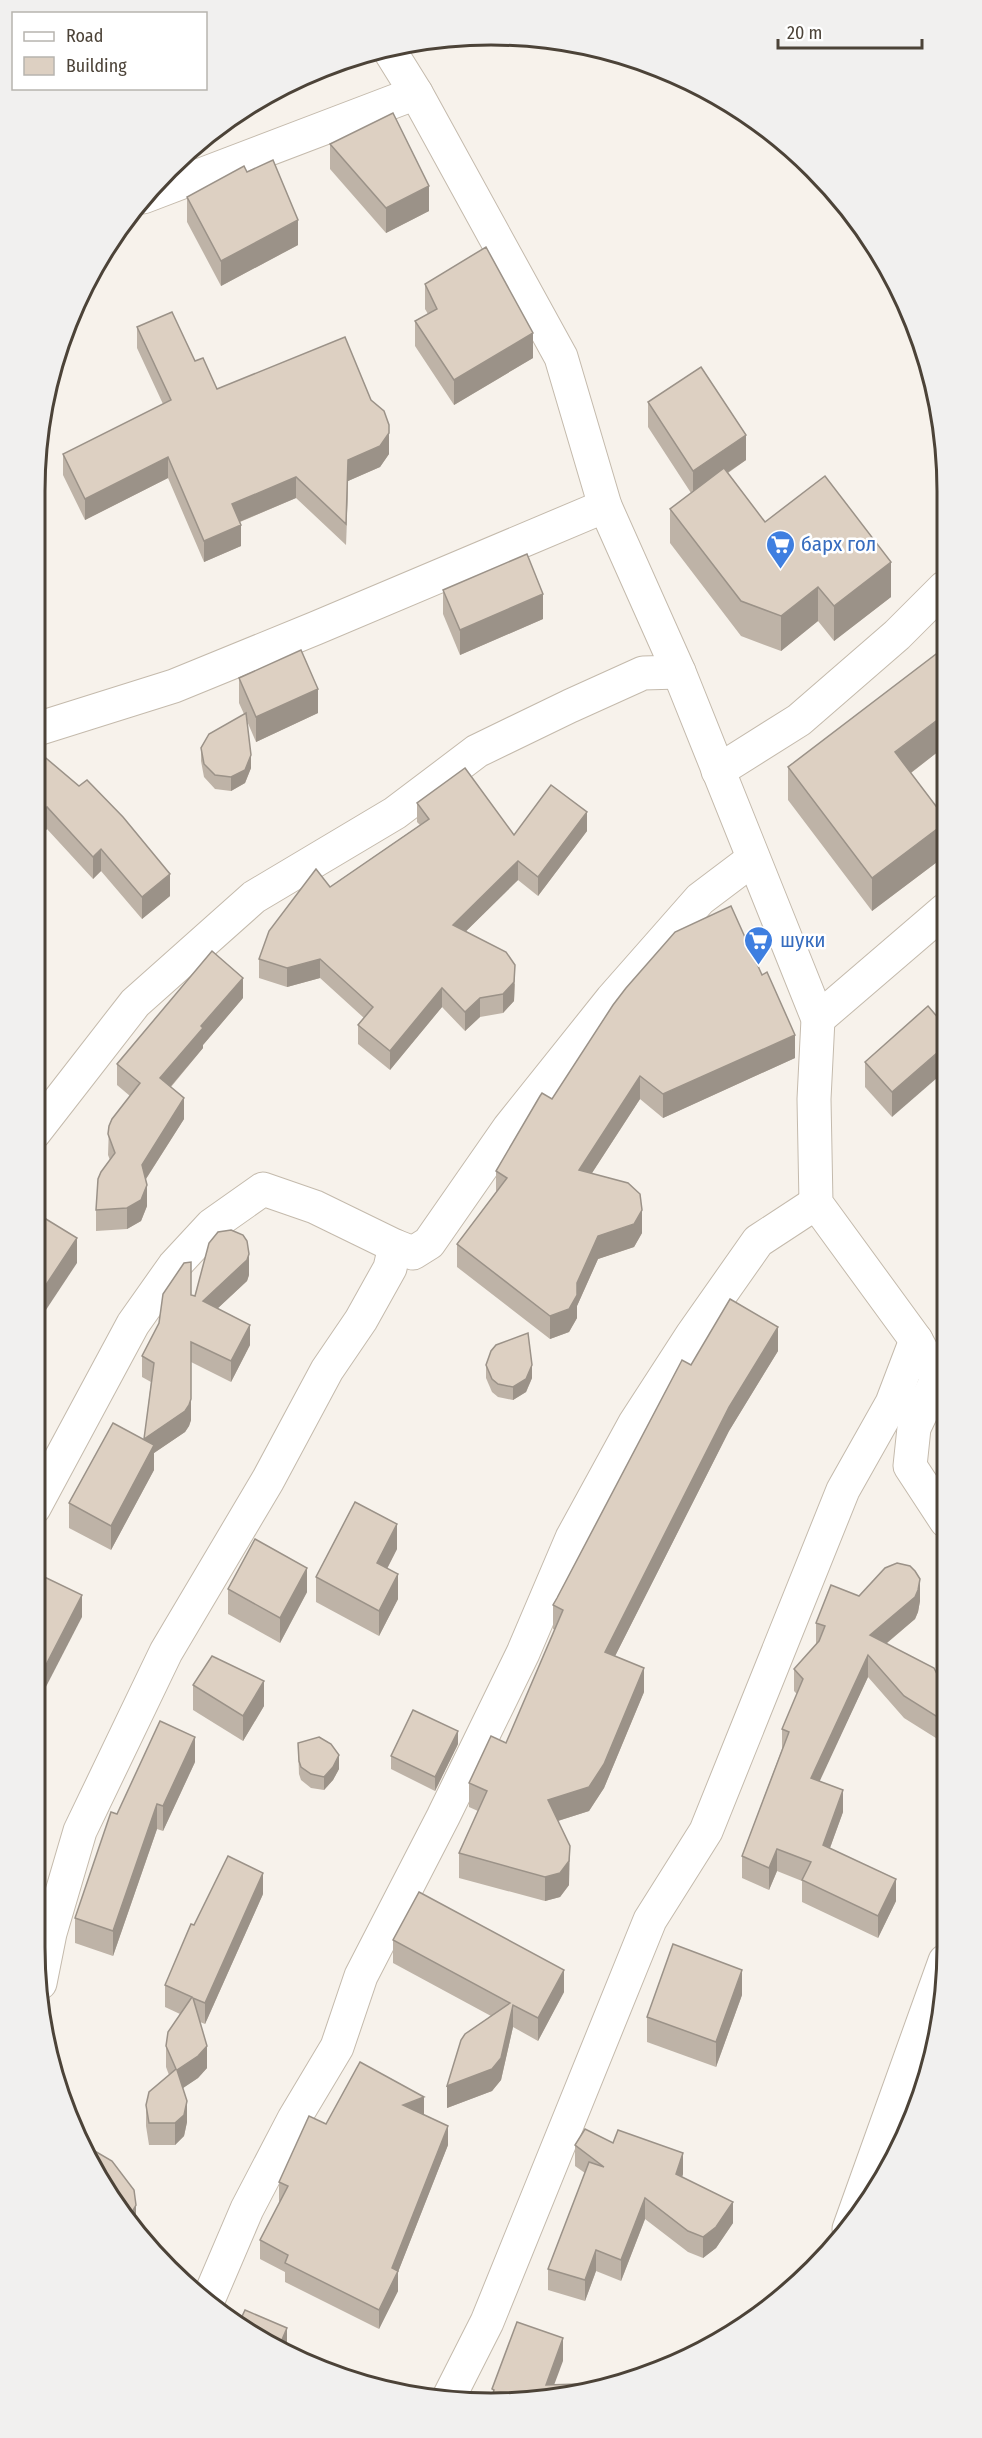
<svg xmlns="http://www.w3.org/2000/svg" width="982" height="2438" font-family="'Fira Sans Condensed',sans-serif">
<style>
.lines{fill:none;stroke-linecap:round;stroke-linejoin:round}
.minor-casing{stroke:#c4baac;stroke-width:35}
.minor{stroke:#fff;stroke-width:33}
.wall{fill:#beb3a7}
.shaded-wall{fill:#9b9288}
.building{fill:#ddd0c2;stroke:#9b9288;stroke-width:1.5}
.labels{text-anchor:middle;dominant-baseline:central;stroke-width:5;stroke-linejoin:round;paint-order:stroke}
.shop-label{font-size:21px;fill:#366cbe;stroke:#fff;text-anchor:start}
.rim{fill:none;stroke:#4c4338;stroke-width:3}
</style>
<rect width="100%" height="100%" fill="#f7f2eb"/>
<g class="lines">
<defs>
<g id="minor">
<polyline points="388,48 416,93 561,357 605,506 679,672 818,1019 814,1099 816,1203 916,1340 937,1379 914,1428 910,1466 946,1521"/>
<polyline points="143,197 416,93"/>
<polyline points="34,730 174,686 316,628 605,506"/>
<polyline points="718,771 799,720 897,635 944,588"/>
<polyline points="818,1019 945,910"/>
<polyline points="34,1133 135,1003 254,897 395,813 477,751 570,706 643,673 679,672"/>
<polyline points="34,1508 133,1324 174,1266 212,1225 263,1189 315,1207 395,1246 413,1253 429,1243 509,1128 612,999 700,899 753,859"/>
<polyline points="40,1983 50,1933 80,1831 166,1652 268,1480 327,1370 361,1320 390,1268 395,1246"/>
<polyline points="849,2229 945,1961"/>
<polyline points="209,2298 247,2209 294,2119 337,2047 361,1976 443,1817 523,1653 572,1538 635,1423 692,1335 758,1241 816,1203"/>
<polyline points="448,2399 487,2322 650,1920 706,1831 843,1490 892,1403 916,1340"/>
</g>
</defs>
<use href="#minor" class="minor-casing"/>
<use href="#minor" class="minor"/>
</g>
<g class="wall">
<polygon points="330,144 429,211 386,233 330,169"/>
<polygon points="247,172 298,245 221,286 187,222 187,197"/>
<polygon points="425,284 533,358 454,405 415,346 415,321 428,314 425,309"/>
<polygon points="137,327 195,361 217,389 389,454 380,467 348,481 346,545 296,498 240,522 241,546 204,562 168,478 85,520 63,475 63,454 163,404 137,348"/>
<polygon points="648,402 746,460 728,473 765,522 891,597 834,641 818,621 781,651 741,636 670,543 670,509 691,493 648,427"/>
<polygon points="443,590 543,619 460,655 443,614"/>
<polygon points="239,678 318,713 256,742 247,721 251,768 245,783 231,791 215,789 204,777 201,761 201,748 244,714 239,703"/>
<polygon points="944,747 911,773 945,818 945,856 872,911 788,800 788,767"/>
<polygon points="34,748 170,896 142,919 101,871 93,879 47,829 37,841 34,839"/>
<polygon points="417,803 514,835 587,831 538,896 518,880 466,931 515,984 514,1001 503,1013 480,1017 465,1031 442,1007 390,1070 358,1044 358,1025 364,1018 320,978 287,987 259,978 259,959 330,887 420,825 417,822"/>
<polygon points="243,998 203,1045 203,1048 171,1087 184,1119 146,1179 147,1206 141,1221 127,1229 96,1231 96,1210 110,1160 108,1155 109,1126 130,1096 117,1085 117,1064"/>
<polygon points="613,1005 795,1058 663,1118 640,1099 592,1173 642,1233 634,1247 598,1259 577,1306 577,1318 569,1332 550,1339 457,1267 457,1244 496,1193 496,1171 552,1099"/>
<polygon points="928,1006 892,1117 865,1087 865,1062"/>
<polygon points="946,1256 946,1274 944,1271 944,1258"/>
<polygon points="249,1275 247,1281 218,1308 250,1345 231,1382 191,1362 191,1420 189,1426 185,1432 154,1453 154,1470 111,1550 69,1528 69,1503 144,1440 151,1382 142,1377 142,1356 191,1295 195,1296"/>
<polygon points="778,1351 729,1431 615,1656 644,1692 604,1788 589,1811 558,1821 569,1885 560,1897 545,1901 459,1878 459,1853 478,1811 469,1807 469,1783 506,1743 555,1630 553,1629 553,1605 691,1365"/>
<polygon points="486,1365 532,1378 526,1392 513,1400 498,1397 492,1392 486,1378"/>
<polygon points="397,1549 387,1569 398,1599 379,1636 316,1602 316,1577"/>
<polygon points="228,1589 307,1592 280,1643 228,1614"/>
<polygon points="859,1596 920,1601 918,1612 915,1619 886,1644 947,1694 947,1745 904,1718 868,1677 819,1781 843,1812 830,1848 896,1901 878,1938 802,1902 802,1881 777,1871 769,1890 742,1878 742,1856 782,1749 782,1729 797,1694 794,1691 794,1669 816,1645 816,1623"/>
<polygon points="193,1685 264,1706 243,1741 193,1710"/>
<polygon points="298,1743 339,1769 333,1780 324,1790 311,1788 301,1780 299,1774"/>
<polygon points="458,1744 435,1791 391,1769 391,1756"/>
<polygon points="195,1762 163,1831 157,1829 113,1956 75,1943 75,1918 117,1814"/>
<polygon points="263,1894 205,2024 200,2022 207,2068 198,2078 183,2088 187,2122 184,2136 175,2145 149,2145 146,2126 146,2105 169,2075 166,2067 166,2046 180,2014 165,2007 165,1985 194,1925"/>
<polygon points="393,1940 564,1992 538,2041 513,2027 501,2080 492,2091 447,2108 491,2016 393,1963"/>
<polygon points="742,1995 716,2067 647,2042 647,2017"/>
<polygon points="424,2115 448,2145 398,2272 398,2291 379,2329 285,2282 285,2272 260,2259 260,2240 280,2202 279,2201 279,2182 326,2124"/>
<polygon points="613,2143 683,2174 682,2177 733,2223 716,2248 703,2258 688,2252 645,2219 621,2281 596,2271 585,2301 548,2290 548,2269 585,2173 575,2166 575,2145"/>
</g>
<g class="shaded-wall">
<polygon points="429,186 429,211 386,233 386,208"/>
<polygon points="298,220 298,245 221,286 221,261"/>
<polygon points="533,333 533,358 454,405 454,380"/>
<polygon points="389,425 389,454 380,467 348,481 346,545 348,460"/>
<polygon points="746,435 746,460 693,496 693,471"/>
<polygon points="168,457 168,478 85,520 85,499"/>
<polygon points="296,477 296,498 232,525 232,504"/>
<polygon points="241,525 241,546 204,562 204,541"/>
<polygon points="891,562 891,597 834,641 834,606"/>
<polygon points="818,587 818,621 781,651 781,616"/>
<polygon points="543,594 543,619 460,655 460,630"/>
<polygon points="318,689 318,713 256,742 256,717"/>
<polygon points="944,715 944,747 895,785 895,752"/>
<polygon points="251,755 251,768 245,783 231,791 231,777"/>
<polygon points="47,807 47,829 37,841 37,819"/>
<polygon points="587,812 587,831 538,896 538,877"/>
<polygon points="945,823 945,856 872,911 872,878"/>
<polygon points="101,849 101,871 93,879 93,857"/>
<polygon points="518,861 518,880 453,944 453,925"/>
<polygon points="170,874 170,896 142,919 142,897"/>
<polygon points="320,959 320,978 287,987 287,968"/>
<polygon points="515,965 514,1001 503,1013 503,994"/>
<polygon points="243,978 243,998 203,1045 203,1048 160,1099 160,1078 201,1026"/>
<polygon points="442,988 442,1007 390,1070 390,1051"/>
<polygon points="480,998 480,1017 465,1031 465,1012"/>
<polygon points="795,1035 795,1058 663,1118 663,1094"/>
<polygon points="945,1046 945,1071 892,1117 892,1092"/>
<polygon points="640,1076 640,1099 579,1193 579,1170"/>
<polygon points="184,1098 184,1119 142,1185 142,1165"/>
<polygon points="147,1185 147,1206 141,1221 127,1229 127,1208"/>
<polygon points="642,1210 642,1233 634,1247 598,1259 577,1306 577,1318 569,1332 550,1339 550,1316 577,1283 598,1236"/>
<polygon points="77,1238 77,1263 34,1328 34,1303"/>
<polygon points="249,1254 249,1275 247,1281 203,1322 203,1301"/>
<polygon points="250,1325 250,1345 231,1382 231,1361"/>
<polygon points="778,1327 778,1351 729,1431 605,1676 605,1652 729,1407"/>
<polygon points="532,1365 532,1378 526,1392 513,1400 513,1387"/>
<polygon points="191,1399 191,1420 189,1426 185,1432 154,1453 154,1470 111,1550 111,1526 144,1460 144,1439"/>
<polygon points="397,1524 397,1549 377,1588 377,1563"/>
<polygon points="307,1568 307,1592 280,1643 280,1618"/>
<polygon points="398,1574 398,1599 379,1636 379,1611"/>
<polygon points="920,1579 920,1601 918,1612 915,1619 870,1657 870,1635"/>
<polygon points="82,1595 82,1617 34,1710 34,1688"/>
<polygon points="868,1655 868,1677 811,1800 811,1778"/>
<polygon points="644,1668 644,1692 604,1788 589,1811 548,1824 548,1800"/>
<polygon points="264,1681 264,1706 243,1741 243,1716"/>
<polygon points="458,1731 458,1744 435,1791 435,1777"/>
<polygon points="195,1737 195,1762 163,1831 163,1806"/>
<polygon points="339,1755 339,1769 333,1780 324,1790 324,1777"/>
<polygon points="843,1790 843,1812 823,1867 823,1845"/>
<polygon points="157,1804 157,1829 113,1956 113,1931"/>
<polygon points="570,1846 569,1885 560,1897 545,1901 545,1877"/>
<polygon points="777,1849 777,1871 769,1890 769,1868"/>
<polygon points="263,1873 263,1894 205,2024 205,2003"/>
<polygon points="896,1879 896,1901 878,1938 878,1916"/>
<polygon points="564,1970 564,1992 538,2041 538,2018"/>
<polygon points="742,1970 742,1995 716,2067 716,2042"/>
<polygon points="513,2005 513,2027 501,2080 492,2091 447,2108 447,2086"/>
<polygon points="207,2046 207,2068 198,2078 177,2092 177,2070"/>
<polygon points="424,2097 424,2117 403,2105"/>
<polygon points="187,2101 187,2122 184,2136 175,2145 175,2123"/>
<polygon points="448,2126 448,2145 398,2272 398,2291 379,2329 379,2310 392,2268"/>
<polygon points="683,2153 683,2174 676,2195 676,2174"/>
<polygon points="645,2198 645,2219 621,2281 621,2260"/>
<polygon points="733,2202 733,2223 716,2248 703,2258 703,2237"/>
<polygon points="136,2205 136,2228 135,2230 127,2220"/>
<polygon points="596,2250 596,2271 585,2301 585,2280"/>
<polygon points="287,2328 287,2353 278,2349"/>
<polygon points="563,2338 563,2361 550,2396 546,2385"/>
</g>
<g class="building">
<polygon points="393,113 429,186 386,208 330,144"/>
<polygon points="273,160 298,220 221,261 187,197 244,166 247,172"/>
<polygon points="486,247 533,333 454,380 415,321 437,309 425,284"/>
<polygon points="172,312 195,361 203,358 217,389 345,337 371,400 384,411 389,425 389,433 380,446 348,460 346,524 296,477 232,504 241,525 204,541 168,457 85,499 63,454 171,400 137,327"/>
<polygon points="701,367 746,435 693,471 648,402"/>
<polygon points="724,468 765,522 825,476 891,562 834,606 818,587 781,616 741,601 670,509"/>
<polygon points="527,554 543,594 460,630 443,590"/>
<polygon points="944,648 944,715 895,752 945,818 945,823 872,878 788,767"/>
<polygon points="301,650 318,689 256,717 239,678"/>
<polygon points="246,713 251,755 245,770 231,777 215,775 204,764 201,748 209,734"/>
<polygon points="34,748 79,786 87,780 123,817 170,874 142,897 101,849 93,857 47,807 37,819 34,817"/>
<polygon points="465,768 514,835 551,785 587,812 538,877 518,861 453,925 506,952 515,965 514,982 503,994 480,998 465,1012 442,988 390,1051 358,1025 373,1007 320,959 287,968 259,959 269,931 316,869 330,887 429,819 417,803"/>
<polygon points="731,906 762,975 767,972 795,1035 663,1094 640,1076 579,1170 628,1183 640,1194 642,1210 634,1224 598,1236 577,1283 577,1295 569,1309 550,1316 457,1244 507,1178 496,1171 540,1096 542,1093 552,1099 613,1005 626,988 675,932"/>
<polygon points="212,951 243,978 201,1026 203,1028 160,1078 184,1098 142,1165 147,1185 141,1200 127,1208 96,1210 98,1179 101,1172 115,1153 108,1134 109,1126 112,1119 140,1083 117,1064"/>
<polygon points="928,1006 945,1026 945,1046 892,1092 865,1062"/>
<polygon points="41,1216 77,1238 34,1303 34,1226"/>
<polygon points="231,1230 243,1235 247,1241 249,1254 247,1260 203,1301 250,1325 231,1361 191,1342 191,1399 189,1405 185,1411 144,1439 154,1363 142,1356 159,1323 163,1294 184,1263 191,1262 191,1295 195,1296 209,1243 218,1232"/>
<polygon points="730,1299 778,1327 729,1407 605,1652 644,1668 604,1764 589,1787 548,1800 570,1846 569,1861 560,1873 545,1877 459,1853 487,1791 469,1783 491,1736 506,1743 563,1610 553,1605 557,1598 681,1362 682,1360 691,1365"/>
<polygon points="528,1333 532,1365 526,1379 513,1387 498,1384 492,1379 486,1365 491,1351 496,1345"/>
<polygon points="113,1423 154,1445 111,1526 69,1503"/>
<polygon points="355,1502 397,1524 377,1563 398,1574 379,1611 316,1577"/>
<polygon points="255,1539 307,1568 280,1618 228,1589"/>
<polygon points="897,1563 910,1566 915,1571 920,1579 918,1590 915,1597 870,1635 934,1668 947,1694 947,1723 904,1696 868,1655 811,1778 843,1790 823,1845 896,1879 878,1916 802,1880 811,1862 777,1849 769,1868 742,1856 789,1732 782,1729 803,1679 794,1669 819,1641 825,1626 816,1623 831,1585 859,1596 885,1568"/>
<polygon points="34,1572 82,1595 34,1688"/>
<polygon points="212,1656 264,1681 243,1716 193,1685"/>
<polygon points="413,1710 458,1731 435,1777 391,1756"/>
<polygon points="160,1721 195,1737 163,1806 157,1804 113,1931 75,1918 111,1812 117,1814"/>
<polygon points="319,1737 331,1744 339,1755 333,1767 324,1777 311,1774 301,1767 299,1761 298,1743"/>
<polygon points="228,1856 263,1873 205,2003 193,1998 207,2046 198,2056 177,2070 187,2101 184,2115 175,2123 149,2123 146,2105 149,2092 176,2069 166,2046 168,2032 192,1997 165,1985 191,1924 194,1925"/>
<polygon points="419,1892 564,1970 538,2018 513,2005 501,2058 492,2069 447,2086 461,2040 465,2034 510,2003 393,1940"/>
<polygon points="673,1944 742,1970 716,2042 647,2017"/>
<polygon points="360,2062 424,2097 403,2105 448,2126 392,2268 398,2271 379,2310 285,2263 288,2255 260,2240 288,2186 279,2182 309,2116 326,2124"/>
<polygon points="585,2129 613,2143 618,2130 683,2153 676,2174 733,2202 716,2227 703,2237 688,2231 645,2198 621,2260 596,2250 585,2280 548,2269 589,2162 604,2167 575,2145"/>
<polygon points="81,2143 112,2161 134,2190 136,2205 128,2219 127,2220 95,2175"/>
<polygon points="245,2310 287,2328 278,2349 263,2343 239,2323"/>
<polygon points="517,2322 563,2338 546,2385 612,2383 580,2395 492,2398 494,2390 492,2389"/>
</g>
<defs>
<symbol id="supermarket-pin" viewBox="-11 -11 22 30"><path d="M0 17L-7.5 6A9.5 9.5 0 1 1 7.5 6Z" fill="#3f7fe0" stroke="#fff"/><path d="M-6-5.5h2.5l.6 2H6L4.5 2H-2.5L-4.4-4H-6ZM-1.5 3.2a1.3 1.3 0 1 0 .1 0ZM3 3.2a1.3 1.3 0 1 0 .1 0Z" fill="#fff"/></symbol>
</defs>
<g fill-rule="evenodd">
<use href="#supermarket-pin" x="764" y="528" width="33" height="45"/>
<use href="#supermarket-pin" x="742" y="924" width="33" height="45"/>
</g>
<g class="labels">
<g class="shop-label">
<text x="801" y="544">барх гол</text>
<text x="780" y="940">шуки</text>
</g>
</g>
<path d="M0 0H982V2438H0ZM491 45H491A446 446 0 0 1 937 491V1947A446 446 0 0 1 491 2393H491A446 446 0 0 1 45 1947V491A446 446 0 0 1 491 45Z" fill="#f1f0ef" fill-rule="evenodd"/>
<path class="rim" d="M491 45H491A446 446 0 0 1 937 491V1947A446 446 0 0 1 491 2393H491A446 446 0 0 1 45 1947V491A446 446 0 0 1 491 45Z"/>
<rect x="12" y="12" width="195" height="78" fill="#ffffff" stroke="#b7b4af" stroke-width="1.5"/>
<rect x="24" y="32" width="30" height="9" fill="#ffffff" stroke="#b7b4af" stroke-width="1.5"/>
<text x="66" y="42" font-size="18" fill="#4c4338">Road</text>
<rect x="24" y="57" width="30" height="18" fill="#ddd0c2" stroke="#b7b4af" stroke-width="1.5"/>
<text x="66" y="72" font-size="18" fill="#4c4338">Building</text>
<path d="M778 39v9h144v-9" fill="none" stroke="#4c4338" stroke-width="3"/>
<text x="787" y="39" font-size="18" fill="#4c4338" stroke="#ffffff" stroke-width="4.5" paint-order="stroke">20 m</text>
</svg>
